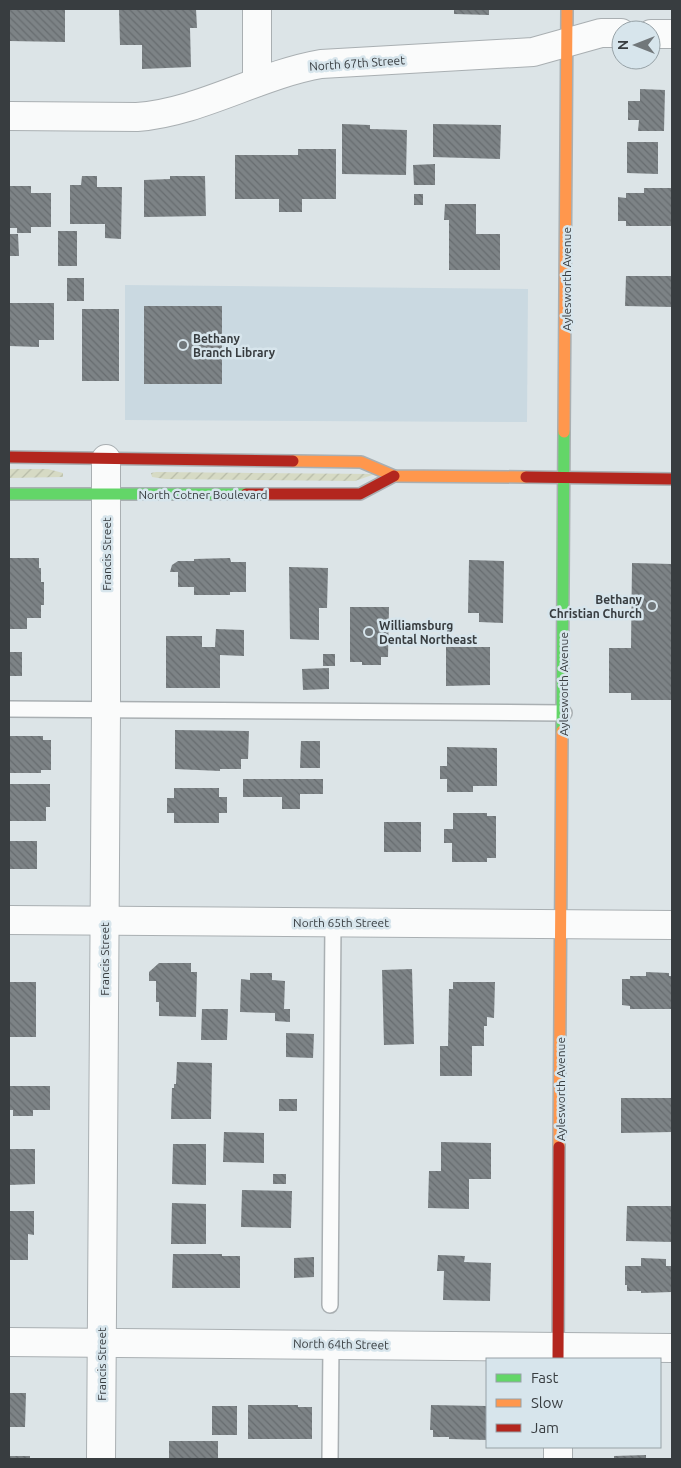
<svg xmlns="http://www.w3.org/2000/svg" width="681" height="1468" font-family="Ubuntu,sans-serif">
<style>
.built{fill:#cad9e1}
.garden{fill:url(#garden-furrows)}
.building{fill:url(#building-back-hatch)}
.lines{fill:none;stroke-linecap:round;stroke-linejoin:round}
.lane-casing{stroke:#a9afb2;stroke-width:18}
.street-casing{stroke:#a9afb2;stroke-width:30}
.fast-casing{stroke:#a9afb2;stroke-width:14}
.slow-casing{stroke:#a9afb2;stroke-width:14}
.jam-casing{stroke:#a9afb2;stroke-width:14}
.lane{stroke:#fafbfb;stroke-width:15}
.street{stroke:#fafbfb;stroke-width:28}
.fast{stroke:#63d668;stroke-width:11}
.slow{stroke:#ff974d;stroke-width:11}
.jam{stroke:#b3261e;stroke-width:11}
.poi-dot{fill:#71777a;stroke:#d7e5ec;stroke-width:2}
.labels{text-anchor:middle;dominant-baseline:central;stroke-width:5;stroke-linejoin:round;paint-order:stroke}
.street-label{font-size:12px;fill:#383d40;stroke:#d7e5ec}
.poi-label{font-size:12px;font-weight:bold;fill:#383d40;stroke:#d7e5ec;text-anchor:start}
</style>
<defs>
<pattern id="garden-furrows" width="10" height="10" patternUnits="userSpaceOnUse" patternTransform="scale(1.25)"><rect width="10" height="10" fill="#d6dac4"/><path d="M-1 1l2-2M0 10L10 0M9 11l2-2" fill="none" stroke="#b8bca9"/></pattern>
<pattern id="building-back-hatch" width="6" height="6" patternUnits="userSpaceOnUse" patternTransform="scale(1.25)"><rect width="6" height="6" fill="#7d8386"/><path d="M-1 5l2 2M0 0l6 6M5-1l2 2" fill="none" stroke="#676c6f"/></pattern>
</defs>
<rect width="100%" height="100%" fill="#dce4e7"/>
<polygon class="built" points="125,285 528,289 527,422 125,420"/>
<g class="garden">
<polygon points="9,469 48,469 63,473 63,477 9,478"/>
<polygon points="156,472 375,474 355,481 165,479 152,477 151,473"/>
</g>
<g class="building">
<polygon points="9,9 65,9 65,42 9,41"/>
<polygon points="119,9 196,9 197,28 190,28 191,67 142,69 142,45 120,45"/>
<polygon points="454,9 489,9 489,15 454,14"/>
<polygon points="640,89 665,90 664,131 638,131 639,120 628,120 628,101 640,101"/>
<polygon points="342,124 370,125 370,129 407,130 406,175 342,174"/>
<polygon points="433,124 501,125 500,159 433,157"/>
<polygon points="627,142 658,142 658,174 627,173"/>
<polygon points="298,149 336,149 336,199 302,199 302,212 279,212 279,199 235,199 235,155 298,155"/>
<polygon points="435,164 435,185 414,185 413,165"/>
<polygon points="82,176 97,176 97,187 122,187 121,239 105,238 105,224 70,224 70,185 81,185"/>
<polygon points="170,176 205,176 206,216 144,217 144,180 170,179"/>
<polygon points="9,186 31,186 31,193 51,193 51,227 31,227 31,233 17,233 17,228 9,228"/>
<polygon points="644,188 671,188 672,226 626,226 626,221 618,221 618,197 626,198 626,193 644,193"/>
<rect x="414" y="194" width="9" height="11"/>
<polygon points="445,204 476,204 476,234 500,234 500,270 449,270 449,220 444,220"/>
<rect x="58" y="231" width="19" height="35"/>
<polygon points="9,234 18,234 19,256 9,256"/>
<polygon points="626,276 672,276 672,307 625,306"/>
<rect x="67" y="278" width="17" height="23"/>
<polygon points="9,303 54,303 54,340 39,340 39,347 9,346"/>
<rect x="144" y="306" width="78" height="78"/>
<rect x="82" y="309" width="37" height="72"/>
<polygon points="9,558 39,558 39,568 41,568 41,582 44,582 44,605 41,605 41,618 27,618 27,629 9,629"/>
<polygon points="230,558 231,562 246,562 246,592 230,592 230,595 194,595 194,587 178,587 178,572 170,572 172,565 178,561 194,561 194,559"/>
<polygon points="469,560 504,561 503,623 479,622 479,613 468,613"/>
<polygon points="632,563 672,564 672,700 631,700 631,693 609,693 609,648 631,648"/>
<polygon points="289,567 328,568 327,608 319,608 319,640 290,639"/>
<polygon points="350,607 389,607 388,657 381,657 381,665 362,665 362,662 350,662"/>
<polygon points="216,629 244,630 244,656 220,655 220,688 166,688 166,636 202,636 202,647 215,647"/>
<polygon points="446,647 490,647 490,685 446,686"/>
<rect x="9" y="652" width="13" height="24"/>
<rect x="323" y="654" width="12" height="12"/>
<polygon points="329,668 329,689 303,690 302,669"/>
<polygon points="175,730 249,731 248,759 241,759 241,769 220,769 220,771 175,769"/>
<polygon points="9,736 43,736 43,740 51,740 51,770 41,770 41,773 9,773"/>
<polygon points="301,741 320,741 320,768 300,768"/>
<polygon points="447,747 497,748 497,786 473,786 473,792 447,792 447,779 440,779 440,766 447,766"/>
<polygon points="243,779 323,779 323,794 300,794 300,809 282,809 282,797 243,797"/>
<polygon points="9,784 50,784 50,807 46,807 46,821 9,821"/>
<polygon points="174,788 219,788 219,797 227,797 227,813 219,813 219,823 174,823 174,813 167,813 167,798 174,798"/>
<polygon points="453,813 487,813 487,816 496,816 496,858 487,858 487,862 452,862 452,843 444,843 444,829 453,829"/>
<rect x="384" y="822" width="37" height="30"/>
<rect x="9" y="841" width="28" height="28"/>
<polygon points="159,963 191,963 191,972 197,972 196,1017 159,1016 159,1002 156,1002 156,981 149,981 149,972"/>
<polygon points="412,969 414,1044 384,1045 382,970"/>
<polygon points="646,972 669,973 669,976 672,976 672,1009 630,1009 630,1006 622,1005 622,979 630,979 630,976 646,976"/>
<polygon points="250,973 272,973 272,980 285,981 284,1009 290,1009 290,1022 275,1021 275,1013 240,1012 241,979 250,980"/>
<rect x="9" y="982" width="27" height="55"/>
<polygon points="453,982 495,982 494,1018 487,1017 487,1026 484,1026 484,1046 472,1046 472,1076 440,1076 440,1046 448,1046 449,989 453,989"/>
<polygon points="202,1009 228,1009 227,1040 201,1040"/>
<polygon points="286,1033 314,1034 313,1058 286,1057"/>
<polygon points="177,1062 212,1063 211,1119 171,1119 172,1088 174,1088 174,1084 176,1084"/>
<polygon points="9,1086 50,1086 50,1110 33,1110 33,1116 13,1116 13,1110 9,1110"/>
<polygon points="621,1098 672,1098 672,1132 621,1133"/>
<rect x="279" y="1099" width="18" height="12"/>
<polygon points="224,1132 264,1133 264,1163 223,1162"/>
<polygon points="441,1142 491,1143 491,1179 469,1179 469,1209 428,1208 429,1171 441,1171"/>
<polygon points="173,1144 206,1144 206,1185 172,1184"/>
<polygon points="9,1149 35,1149 35,1184 9,1185"/>
<rect x="273" y="1174" width="13" height="10"/>
<polygon points="242,1190 292,1191 291,1228 241,1227"/>
<polygon points="172,1203 206,1204 206,1244 171,1244"/>
<polygon points="627,1206 672,1206 672,1242 626,1241"/>
<polygon points="9,1211 34,1211 34,1235 28,1234 28,1260 9,1260"/>
<polygon points="173,1254 222,1254 222,1256 240,1256 240,1288 172,1288"/>
<polygon points="438,1255 465,1256 464,1262 491,1263 490,1301 443,1300 444,1271 437,1271"/>
<polygon points="314,1257 314,1277 294,1278 294,1258"/>
<polygon points="641,1258 666,1259 666,1266 672,1266 672,1292 641,1293 641,1291 627,1291 627,1285 625,1285 625,1266 641,1266"/>
<polygon points="9,1393 26,1393 25,1427 9,1427"/>
<polygon points="248,1405 298,1405 298,1407 312,1407 312,1439 248,1439"/>
<polygon points="431,1405 487,1406 487,1440 449,1439 449,1437 433,1437 433,1430 430,1430"/>
<rect x="212" y="1406" width="25" height="29"/>
<rect x="169" y="1441" width="49" height="18"/>
<polygon points="646,1455 646,1459 614,1459 614,1456"/>
<rect x="9" y="1456" width="21" height="3"/>
</g>
<g class="lines">
<defs>
<g id="lane">
<polyline points="9,709 564,713"/>
<polyline points="330,1305 333,922"/>
<polyline points="330,1459 331,1344"/>
</g>
<g id="street">
<polyline points="651,34 672,34"/>
<polyline points="257,82 257,9"/>
<path d="M9,116L137,117C201,112 258,75 321,64L533,52L601,33H621"/>
<polyline points="9,920 672,925"/>
<polyline points="9,1342 672,1348"/>
<polyline points="101,1459 106,710 106,459"/>
<polyline points="558,1459 558,1447"/>
</g>
<g id="fast">
<polyline points="9,494 246,494"/>
<polyline points="562,731 564,432"/>
</g>
<g id="slow">
<polyline points="564,432 567,9"/>
<polyline points="293,461 361,462 394,476 526,477"/>
<polyline points="559,1147 562,731"/>
</g>
<g id="jam">
<polyline points="9,457 293,461"/>
<polyline points="526,477 672,479"/>
<polyline points="246,494 360,494 394,476"/>
<polyline points="558,1359 559,1147"/>
</g>
</defs>
<use href="#lane" class="lane-casing"/>
<use href="#street" class="street-casing"/>
<use href="#fast" class="fast-casing"/>
<use href="#slow" class="slow-casing"/>
<use href="#jam" class="jam-casing"/>
<use href="#lane" class="lane"/>
<use href="#street" class="street"/>
<use href="#fast" class="fast"/>
<use href="#slow" class="slow"/>
<use href="#jam" class="jam"/>
</g>
<g class="poi-dot">
<circle cx="183" cy="345" r="5"/>
<circle cx="652" cy="606" r="5"/>
<circle cx="369" cy="632" r="5"/>
</g>
<g class="labels">
<g class="street-label">
<text transform="translate(357 63) rotate(-4)">North 67th Street</text>
<text transform="translate(566 279) rotate(-90)">Aylesworth Avenue</text>
<text x="203" y="494">North Cotner Boulevard</text>
<text transform="translate(106 554) rotate(-90)">Francis Street</text>
<text transform="translate(563 684) rotate(-90)">Aylesworth Avenue</text>
<text x="341" y="922">North 65th Street</text>
<text transform="translate(104 959) rotate(-90)">Francis Street</text>
<text transform="translate(560 1089) rotate(-90)">Aylesworth Avenue</text>
<text transform="translate(341 1344) rotate(1)">North 64th Street</text>
<text transform="translate(101 1364) rotate(-90)">Francis Street</text>
</g>
<g class="poi-label">
<text x="193" y="338">Bethany<tspan x="193" dy="14">Branch Library</tspan></text>
<text x="642" y="599" text-anchor="end">Bethany<tspan x="642" dy="14">Christian Church</tspan></text>
<text x="379" y="625">Williamsburg<tspan x="379" dy="14">Dental Northeast</tspan></text>
</g>
</g>
<rect width="681" height="1468" fill="none" stroke="#383d40" stroke-width="20"/>
<rect x="486" y="1358" width="175" height="90" fill="#d7e5ec" stroke="#97a2a7"/>
<rect x="496" y="1374" width="25" height="8" fill="#63d668" stroke="#97a2a7"/>
<text x="531" y="1383" font-size="15" fill="#383d40">Fast</text>
<rect x="496" y="1399" width="25" height="8" fill="#ff974d" stroke="#97a2a7"/>
<text x="531" y="1408" font-size="15" fill="#383d40">Slow</text>
<rect x="496" y="1424" width="25" height="8" fill="#b3261e" stroke="#97a2a7"/>
<text x="531" y="1433" font-size="15" fill="#383d40">Jam</text>
<g transform="translate(636 45) rotate(270)"><circle r="24" fill="#d7e5ec" stroke="#97a2a7"/>
<path d="M0-4L9 19L0 12L-9 19Z" fill="#71777a"/>
<text y="-8" font-size="14" font-weight="bold" text-anchor="middle" fill="#383d40">N</text>
</g>
</svg>
